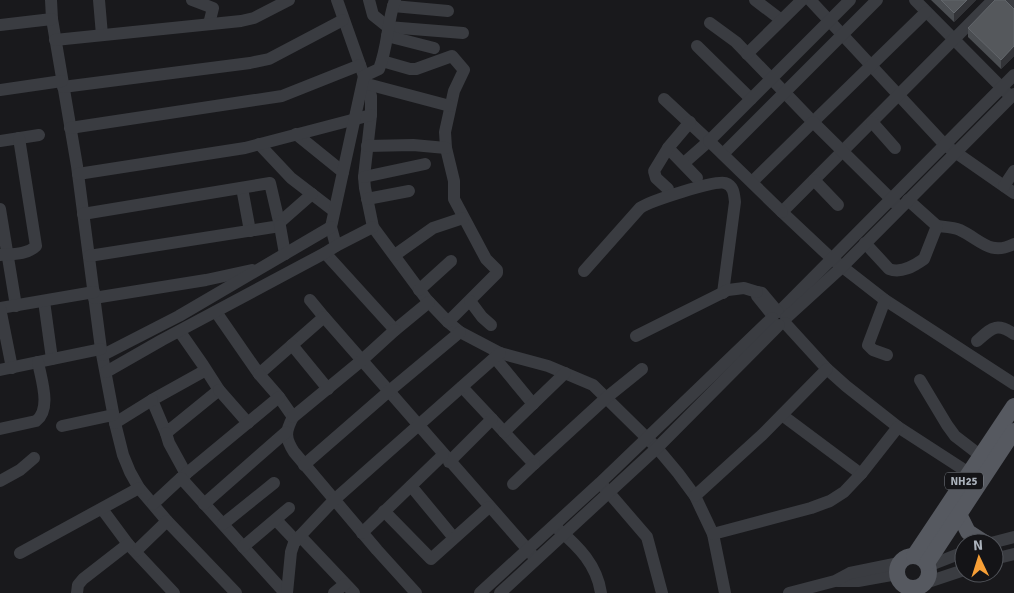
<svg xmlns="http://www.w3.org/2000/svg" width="1014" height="593" font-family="Signika,sans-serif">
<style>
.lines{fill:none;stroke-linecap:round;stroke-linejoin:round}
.minor{stroke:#3a3c41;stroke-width:12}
.major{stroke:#565960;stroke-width:16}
.wall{fill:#4a4d51}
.shaded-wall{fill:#323337}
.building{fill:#55585c;stroke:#62666b}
.labels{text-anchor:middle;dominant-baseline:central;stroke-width:4;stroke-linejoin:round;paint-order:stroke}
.shield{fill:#141417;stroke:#7e838a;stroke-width:1}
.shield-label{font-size:11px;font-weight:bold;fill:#abb2bb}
</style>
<rect width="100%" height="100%" fill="#19191c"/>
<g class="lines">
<g class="minor">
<polyline points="51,0 52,19 77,166 101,349 115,423 123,455 130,472 139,488 167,521 236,593"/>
<polyline points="99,0 102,35"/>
<polyline points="192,0 213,8 209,24"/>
<polyline points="337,0 371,96 371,115 364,177 365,188 373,227 427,300 448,322 460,332 500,353 548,366 593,385 657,448 678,473 695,496 713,534 725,593"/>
<polyline points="369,0 373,15 388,27 463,33"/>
<polyline points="755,0 780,19"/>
<polyline points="810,0 945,145 1014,193"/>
<polyline points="915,0 1006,92"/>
<polyline points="993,0 782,212 831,258 885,300 1014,384"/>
<polyline points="1009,0 1014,5"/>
<polyline points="393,6 448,11"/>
<polyline points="710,23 736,42 813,122 926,12"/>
<polyline points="0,25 52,19"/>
<polyline points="387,36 434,48"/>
<polyline points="55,40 241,21 254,18 289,0"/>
<polyline points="697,46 751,99"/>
<polyline points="747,54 802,0"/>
<polyline points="382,61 410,69 416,69 452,56 464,70 454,91 445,132 446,148 454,181 454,199 486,259 497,270 497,273 448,322"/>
<polyline points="367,84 450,106"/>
<polyline points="63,87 250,63 269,59 343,20"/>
<polyline points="0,90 62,81"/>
<polyline points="664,99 709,141 684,163"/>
<polyline points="872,122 895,148"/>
<polyline points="70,128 282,96 360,65"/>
<polyline points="296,134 343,172"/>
<polyline points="0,141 39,135"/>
<polyline points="259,144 291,178 334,211"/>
<polyline points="367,146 413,145 446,148"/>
<polyline points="668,148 697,178"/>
<polyline points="723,154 877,0"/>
<polyline points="78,174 245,148 371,115"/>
<polyline points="364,177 425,164"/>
<polyline points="814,180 838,205"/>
<polyline points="752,182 813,122 896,204"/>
<polyline points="1004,186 1014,171"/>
<polyline points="242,188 250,231"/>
<polyline points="668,189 656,178 654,171 668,148 690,122"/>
<polyline points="367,199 409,191"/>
<polyline points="0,209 16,306"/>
<polyline points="782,212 709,141 850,0"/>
<polyline points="83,214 270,183 280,226 89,256"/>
<polyline points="279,223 312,194"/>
<polyline points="280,226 285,254"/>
<path d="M937,226C945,227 953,227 960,230C981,240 990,256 1014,244"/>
<path d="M865,243L889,269C901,274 914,266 924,259L937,226L908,200"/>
<path d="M336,246L331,227L364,76L379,69C388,47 387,22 395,0"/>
<polyline points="325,253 395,330 429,302"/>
<path d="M0,255C11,254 27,255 36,246L19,138"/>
<polyline points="395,255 433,228 463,218"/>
<path d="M584,271L640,208C650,201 715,180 725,183C734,186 734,194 735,202L723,293"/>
<polyline points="419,290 451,261"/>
<polyline points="94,298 206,280 252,270"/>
<polyline points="310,300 324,317"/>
<polyline points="885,300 868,345 873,350 887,355"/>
<polyline points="44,301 52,359"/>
<polyline points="470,301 482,317 491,325"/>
<polyline points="0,308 94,292"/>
<polyline points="0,308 12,368"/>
<polyline points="216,312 259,374 324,317 536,559"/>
<polyline points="779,312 1014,75"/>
<polyline points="773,316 757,296 757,292 762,293 778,312"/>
<polyline points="786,318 842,267 1014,94"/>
<polyline points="785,323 827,369 846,386 898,427 969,473"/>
<polyline points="180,332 203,365 219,390 166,433 152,400 206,370"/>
<polyline points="636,336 728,290 744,288 757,292"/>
<path d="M977,341C992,328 996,322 1014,334"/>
<polyline points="292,345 328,389"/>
<polyline points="103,355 179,316 331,227"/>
<polyline points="495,358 533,404"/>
<polyline points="0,370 101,349"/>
<polyline points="106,372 162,340 325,253 336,246 373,227"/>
<path d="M259,374L279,397L293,417C285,432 285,438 294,452L377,550L416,593"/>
<polyline points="920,380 947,425 955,436 981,456"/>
<polyline points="462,387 534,464 606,398 642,369"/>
<polyline points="219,390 248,423"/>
<polyline points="782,415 861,474"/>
<polyline points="293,417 361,361 395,330"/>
<polyline points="115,423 152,400"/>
<polyline points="62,426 113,415"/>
<path d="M0,429L36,421C52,409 41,379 38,362"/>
<polyline points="504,432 565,373"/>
<polyline points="166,433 169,443 186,474"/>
<polyline points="449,462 492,419"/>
<polyline points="304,465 388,392 460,332"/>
<polyline points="181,478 279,397"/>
<polyline points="0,481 20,470 34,458"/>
<polyline points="513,484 534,464"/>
<polyline points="411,486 454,538"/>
<polyline points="604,487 647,537 662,593"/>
<polyline points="695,496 762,435 827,369"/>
<polyline points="153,504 181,478 285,593"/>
<polyline points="204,504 286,432"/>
<polyline points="102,509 128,544 174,593"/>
<polyline points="384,511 431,559 489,507"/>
<polyline points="276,520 296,541"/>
<polyline points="223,524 274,483"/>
<path d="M558,529C579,547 597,565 601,593"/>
<polyline points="362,533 443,455"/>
<polyline points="713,534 811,508 830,501 844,492 861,474 898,427"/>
<polyline points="300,536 354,593"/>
<polyline points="991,543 1014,537"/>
<polyline points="243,547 289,508"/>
<polyline points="136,551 167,521"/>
<polyline points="20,553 139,488"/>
<polyline points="994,559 1014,554"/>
<polyline points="928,566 964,552"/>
<polyline points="837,581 858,581 897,574"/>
<polyline points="925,583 964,570"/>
<polyline points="77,593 78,585 83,579 128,544"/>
<polyline points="287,593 291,552 294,543 300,536 334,500 500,353"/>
<polyline points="334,593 345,584"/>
<polyline points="480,593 600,483 772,318"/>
<polyline points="500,593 657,448 779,325"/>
<polyline points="789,593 835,581 850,573 899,563"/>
</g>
<g class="major">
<polyline points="959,514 968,532 985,543"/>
<circle cx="913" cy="572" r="16"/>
<polyline points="914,556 1014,406"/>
<polyline points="927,563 1014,431"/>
</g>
</g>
<g class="wall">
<polygon points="931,0 976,0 954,22"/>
<polygon points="1014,9 1014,56 1001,69 968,37 968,28"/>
</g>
<g class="shaded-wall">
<polygon points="967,0 976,0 954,22 954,13"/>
<polygon points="1014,46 1014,56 1001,69 1001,60"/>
</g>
<g class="building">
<polygon points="941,0 967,0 954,13"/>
<polygon points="995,0 1005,0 1014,9 1014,46 1001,60 968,28"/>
</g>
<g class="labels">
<rect class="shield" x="945" y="472.5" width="38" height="17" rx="4"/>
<g class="shield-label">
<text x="964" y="481">NH25</text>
</g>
</g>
<g transform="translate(979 558) rotate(356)"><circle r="24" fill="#141417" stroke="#505359"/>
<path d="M0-4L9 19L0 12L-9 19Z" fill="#f79f36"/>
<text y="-8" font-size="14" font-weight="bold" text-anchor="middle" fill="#abb2bb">N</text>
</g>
</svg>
